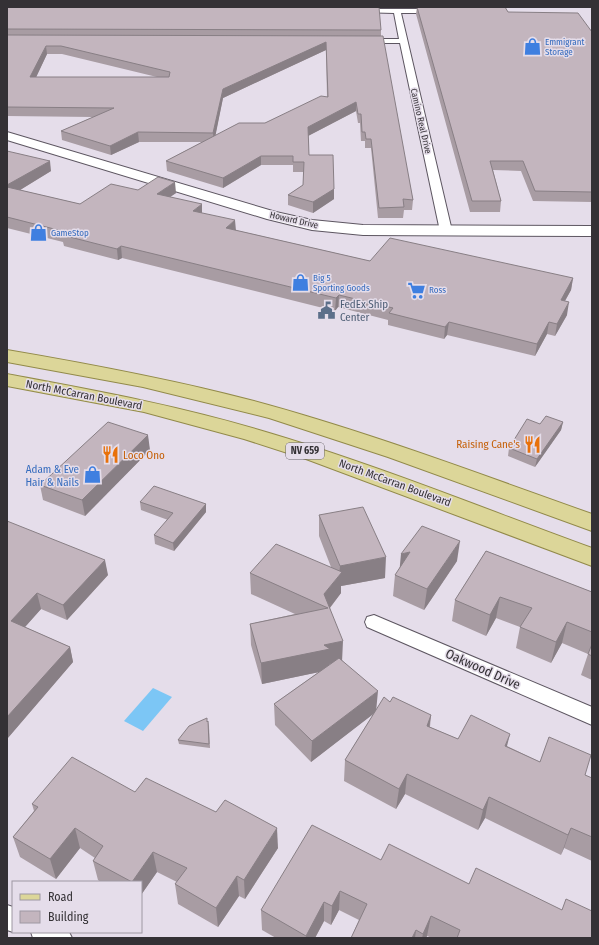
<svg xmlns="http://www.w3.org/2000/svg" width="599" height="945" font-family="'Fira Sans Condensed',sans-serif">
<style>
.water{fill:#7cc6f5}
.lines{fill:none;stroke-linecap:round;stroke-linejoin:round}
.street-casing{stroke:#5d5661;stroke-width:2}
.secondary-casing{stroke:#5d5661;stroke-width:2}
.primary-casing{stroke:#928a4a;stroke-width:2}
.street{fill:#fff;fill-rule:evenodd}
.secondary{fill:#fff;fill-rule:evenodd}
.primary{fill:#dcd699;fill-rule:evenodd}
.wall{fill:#a89ca3;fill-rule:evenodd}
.shaded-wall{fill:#887f85}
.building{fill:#c3b5be;stroke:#887f85;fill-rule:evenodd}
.labels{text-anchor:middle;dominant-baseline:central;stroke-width:3;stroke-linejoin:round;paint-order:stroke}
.far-shop-label{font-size:9px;fill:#366cbe;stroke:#e5ddea;text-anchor:start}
.far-street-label{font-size:9px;fill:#343135;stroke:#e5ddea}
.shield{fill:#e5ddea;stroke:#69656b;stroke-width:1}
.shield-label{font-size:10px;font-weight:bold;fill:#343135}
.service-label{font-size:11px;fill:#4e5e75;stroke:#e5ddea;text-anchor:start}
.street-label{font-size:11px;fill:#343135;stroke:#e5ddea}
.food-label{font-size:11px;fill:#c56008;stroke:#e5ddea;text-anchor:end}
.shop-label{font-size:11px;fill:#366cbe;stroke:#e5ddea;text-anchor:end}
.near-street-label{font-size:13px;fill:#343135;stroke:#e5ddea}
</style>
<rect width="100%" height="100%" fill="#e5ddea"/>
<polygon class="water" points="153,688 172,697 143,731 124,721"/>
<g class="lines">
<defs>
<g id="street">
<polygon points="359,9 437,9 440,11 437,13 401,13 452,231 450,233 442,233 440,231 400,43 363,43 359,41 363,39 399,39 394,13 357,12 356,11"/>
<polygon points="374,615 592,707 592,725 367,627 365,622 367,617"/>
<polygon points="7,905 13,907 13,932 7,930"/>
<polygon points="31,932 69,932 72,938 33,938"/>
</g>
<polygon id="secondary" points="7,132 276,212 312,220 363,225 592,226 592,236 363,235 312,230 267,219 7,140"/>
<g id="primary">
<path d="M7,350C89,364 170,379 250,400C366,431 479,474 592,514V531L388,457L269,418L143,387L7,362Z"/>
<path d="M7,374C92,390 176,405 259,430C372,463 482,508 592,548V566L306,459L244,439L144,412L7,386Z"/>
</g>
</defs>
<use href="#street" class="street-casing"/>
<use href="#secondary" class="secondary-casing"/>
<use href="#primary" class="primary-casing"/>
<use href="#street" class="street"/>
<use href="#secondary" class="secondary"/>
<use href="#primary" class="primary"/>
</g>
<g class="wall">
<path d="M7,7L381,30V36L413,200L412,210H404L403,218H378L371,148H365V141H361L360,123H358L356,111L308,136L309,155L334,189V199L313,213L288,205V195L303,185L304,172H293V165H261L223,188L167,171L166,161L202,142H139L111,155L62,140L61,131L93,117L7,116ZM326,50L327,97L265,123L215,136L223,98ZM47,54H62L157,77H36Z"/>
<polygon points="409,7 505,7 508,12 592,32 592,202 533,201 521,171 493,170 501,201 500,212 470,212 416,14 417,7"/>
<polygon points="7,151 51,171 20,190 80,204 138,190 176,193 170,197 202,213 235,230 370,261 573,278 571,290 565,301 567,315 555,336 547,334 535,356 447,335 444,339 388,325 388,320 338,307 335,311 122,258 118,260 64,246 63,242 7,228"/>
<polygon points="563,422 561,430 535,467 508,456 509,448 540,424"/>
<polygon points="150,450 85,516 43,500 40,485"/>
<polygon points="140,502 206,504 206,512 174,551 155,544 154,535 168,520 141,510"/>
<polygon points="319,515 385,578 341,586 341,593 330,608 342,660 376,710 390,702 431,715 430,727 458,739 507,746 540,762 585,775 592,778 592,861 564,848 561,855 485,818 478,830 405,794 396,809 344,781 345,760 374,713 311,762 275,725 274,704 319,672 262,684 251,645 250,624 295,614 251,594 250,573 331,567 319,536"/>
<polygon points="7,521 108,575 67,620 41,609 25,627 70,647 73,662 7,739"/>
<polygon points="486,551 592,592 592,680 581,675 588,654 562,643 551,663 516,648 520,627 496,618 486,636 452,621 455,600"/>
<polygon points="457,561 424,610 393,596 395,575"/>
<polygon points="207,721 208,721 209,726 210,748 179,744 178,740"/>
<polygon points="135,792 278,848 245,899 239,896 218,927 178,904 175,884 177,882 157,872 141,895 141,882 101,882 98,880 93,861 95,858 80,848 56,879 20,857 13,837 34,811 32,804"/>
<polygon points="381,860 469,884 592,938 432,938 427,936 426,938 351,938 359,920 339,910 331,925 324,921 315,938 276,938 262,930 261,910"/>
</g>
<g class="shaded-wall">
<polygon points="326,42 326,50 223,98 214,143 213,133 223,89"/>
<polygon points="46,46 47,54 32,86 30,77"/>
<polygon points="356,102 356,111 308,136 308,127"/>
<polygon points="138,132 139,142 111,155 110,146"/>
<polygon points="261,156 261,165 223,188 223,178"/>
<polygon points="50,161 51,171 7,198 7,185"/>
<polygon points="175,182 176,193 158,205 157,194"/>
<polygon points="334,189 334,199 313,213 313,202"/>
<polygon points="202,204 202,216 193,211"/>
<polygon points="235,220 236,231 226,228"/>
<polygon points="121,246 122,258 118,260 117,249"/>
<polygon points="573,278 571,290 558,313 561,300"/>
<polygon points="339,295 338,307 335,311 336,298"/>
<polygon points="569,302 567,315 555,336 557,324"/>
<polygon points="449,322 447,335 444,339 445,327"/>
<polygon points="549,322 547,334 535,356 537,344"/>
<polygon points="563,422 561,430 535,467 537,459"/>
<polygon points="148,435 150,450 85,516 82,500"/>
<polygon points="206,504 206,512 174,551 173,543"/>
<polygon points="460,541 457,561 424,610 427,589"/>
<polygon points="410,552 399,575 401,554"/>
<polygon points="386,557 385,578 341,586 341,593 328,610 324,594 339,576 340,566"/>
<polygon points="105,560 108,575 67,620 63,605"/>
<polygon points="37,593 41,609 16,637 11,621"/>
<polygon points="500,597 496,618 486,636 490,615"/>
<polygon points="567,622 562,643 551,663 556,642"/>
<polygon points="343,641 342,662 329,664 329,670 262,684 261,663 324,645"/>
<polygon points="70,647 73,662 7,739 7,717"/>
<polygon points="378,691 376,712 311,762 312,741"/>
<polygon points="431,715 428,736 427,726"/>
<polygon points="510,734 505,754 505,746"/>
<polygon points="407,774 405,794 396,809 399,789"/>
<polygon points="489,797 485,818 478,830 483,810"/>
<polygon points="75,828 80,848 56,879 50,859"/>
<polygon points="277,828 278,848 245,899 244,880"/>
<polygon points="571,828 564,848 561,855 568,835"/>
<polygon points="153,852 157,872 141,895 141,882 132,882"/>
<polygon points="237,876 239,896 218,927 216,908"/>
<polygon points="340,891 339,910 331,925 332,906"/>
<polygon points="324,902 324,921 315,938 306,938 306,936"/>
<polygon points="431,916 427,936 426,938 422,938 423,934"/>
<polygon points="416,930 415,938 412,938"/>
</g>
<g class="building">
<polygon points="7,7 379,7 381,30 7,29"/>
<polygon points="417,7 505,7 508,12 578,13 592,32 592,192 535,191 523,161 490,161 501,201 472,201"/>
<path d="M7,35L383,36L413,200L403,199L404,207L379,208L371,139H366L365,132H362L361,114H358L356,102L308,127L309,155H333L334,189L313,202L288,195L303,185L304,162H293V156H261L223,178L166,161L239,123H265L321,96L328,97L326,42L223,89L213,133L138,132L110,146L61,131L114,108L7,107ZM46,46H61L170,72L169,77H30Z"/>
<polygon points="7,151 50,161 7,185"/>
<polygon points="158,177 175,182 157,194 202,204 193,211 235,220 226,228 370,261 390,238 573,278 561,300 569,302 557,324 549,322 537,344 449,322 445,327 389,313 393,308 339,295 336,298 121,246 117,249 62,235 66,232 7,217 7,187 80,204 111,184 138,190"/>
<polygon points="546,416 563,422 537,459 509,448 527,419 540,424"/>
<polygon points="108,422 148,435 82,500 40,485"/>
<polygon points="154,486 206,504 173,543 154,535 173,513 140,502"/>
<polygon points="363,507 386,557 340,566 319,515"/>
<polygon points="7,521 105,560 63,605 37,593 11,621 70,647 7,717"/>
<polygon points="422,526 460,541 427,589 395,575 410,552 401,554"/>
<polygon points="276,544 342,572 324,594 343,641 324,645 330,649 261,663 250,624 328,608 250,573"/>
<polygon points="486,551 592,592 592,632 567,622 556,642 520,627 532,608 500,597 490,615 455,600"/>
<polygon points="592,644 592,656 588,654"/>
<polygon points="339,658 378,691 312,741 274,704"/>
<polygon points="384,697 390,702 393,697 431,715 427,726 458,739 471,715 510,734 505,746 540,762 549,737 591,755 585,775 592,778 592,837 571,828 568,835 489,797 483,810 407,774 399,789 345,760"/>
<polygon points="207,718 207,722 208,721 209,744 178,740 189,726"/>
<polygon points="72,757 135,792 146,778 216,812 225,800 277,828 244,880 237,876 216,908 175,884 187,868 153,852 132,882 93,861 103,846 75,828 50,859 13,837 38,807 32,804"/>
<polygon points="312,825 381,860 389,844 469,884 476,868 562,910 566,899 592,911 592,938 457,938 460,930 431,916 423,934 416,930 412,938 351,938 367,904 340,891 332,906 324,902 306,936 261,910"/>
</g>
<defs>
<symbol id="shop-bare" viewBox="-9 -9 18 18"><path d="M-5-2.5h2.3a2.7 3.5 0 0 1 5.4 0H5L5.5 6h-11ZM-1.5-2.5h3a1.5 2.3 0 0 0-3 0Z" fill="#3f7fe0" stroke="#e5ddea" stroke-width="2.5" paint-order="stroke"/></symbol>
<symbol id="supermarket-bare" viewBox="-9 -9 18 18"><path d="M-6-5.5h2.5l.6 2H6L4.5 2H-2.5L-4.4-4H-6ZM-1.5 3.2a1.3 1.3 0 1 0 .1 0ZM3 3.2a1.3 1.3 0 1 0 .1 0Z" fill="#3f7fe0" stroke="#e5ddea" stroke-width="2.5" paint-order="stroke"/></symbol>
<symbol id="civic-bare" viewBox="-9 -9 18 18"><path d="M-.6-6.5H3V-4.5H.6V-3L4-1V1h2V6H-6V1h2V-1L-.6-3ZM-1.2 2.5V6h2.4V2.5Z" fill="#5c6f8a" stroke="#e5ddea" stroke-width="2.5" paint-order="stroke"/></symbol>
<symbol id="restaurant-bare" viewBox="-9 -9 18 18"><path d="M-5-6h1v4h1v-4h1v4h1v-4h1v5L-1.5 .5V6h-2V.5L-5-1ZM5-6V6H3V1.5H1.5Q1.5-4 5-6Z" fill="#e8710a" stroke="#e5ddea" stroke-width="2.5" paint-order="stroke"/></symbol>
</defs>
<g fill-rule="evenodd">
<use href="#shop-bare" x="520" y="34" width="25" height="25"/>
<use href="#shop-bare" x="26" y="220" width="25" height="25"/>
<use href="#shop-bare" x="288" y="270" width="25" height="25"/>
<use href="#supermarket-bare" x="404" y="278" width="25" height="25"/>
<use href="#civic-bare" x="314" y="298" width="25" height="25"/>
<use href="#restaurant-bare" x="520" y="432" width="25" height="25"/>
<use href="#restaurant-bare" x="98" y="442" width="25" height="25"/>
<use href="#shop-bare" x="80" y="462" width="25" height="25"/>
</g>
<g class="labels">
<g class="far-shop-label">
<text x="545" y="42">Emmigrant<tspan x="545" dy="10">Storage</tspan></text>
<text x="51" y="233">GameStop</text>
<text x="313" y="278">Big 5<tspan x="313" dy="10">Sporting Goods</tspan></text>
<text x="429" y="290">Ross</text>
</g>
<g class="far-street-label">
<text transform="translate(421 121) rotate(77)">Camino Real Drive</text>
<text transform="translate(294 220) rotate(13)">Howard Drive</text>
</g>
<rect class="shield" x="286" y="443" width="38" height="16" rx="3"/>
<g class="shield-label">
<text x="305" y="451">NV 659</text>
</g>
<g class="service-label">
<text x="340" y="304">FedEx Ship<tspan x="340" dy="13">Center</tspan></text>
</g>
<g class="street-label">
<text transform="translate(84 395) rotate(11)">North McCarran Boulevard</text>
<text transform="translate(395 483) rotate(20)">North McCarran Boulevard</text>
</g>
<g class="food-label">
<text x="520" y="444">Raising Cane's</text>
<text x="123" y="455" text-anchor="start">Loco Ono</text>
</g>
<g class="shop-label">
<text x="79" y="469">Adam &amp; Eve<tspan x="79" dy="13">Hair &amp; Nails</tspan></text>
</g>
<g class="near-street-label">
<text transform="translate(483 669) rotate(24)">Oakwood Drive</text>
</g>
</g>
<rect width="599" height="945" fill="none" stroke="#343135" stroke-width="16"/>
<rect x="12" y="881" width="130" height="52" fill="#e5ddea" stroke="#9e98a2"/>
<rect x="20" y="894" width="20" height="6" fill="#dcd699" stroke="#9e98a2"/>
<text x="48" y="901" font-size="12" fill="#343135">Road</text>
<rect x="20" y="911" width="20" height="12" fill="#c3b5be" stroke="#9e98a2"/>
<text x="48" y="921" font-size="12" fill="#343135">Building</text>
</svg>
